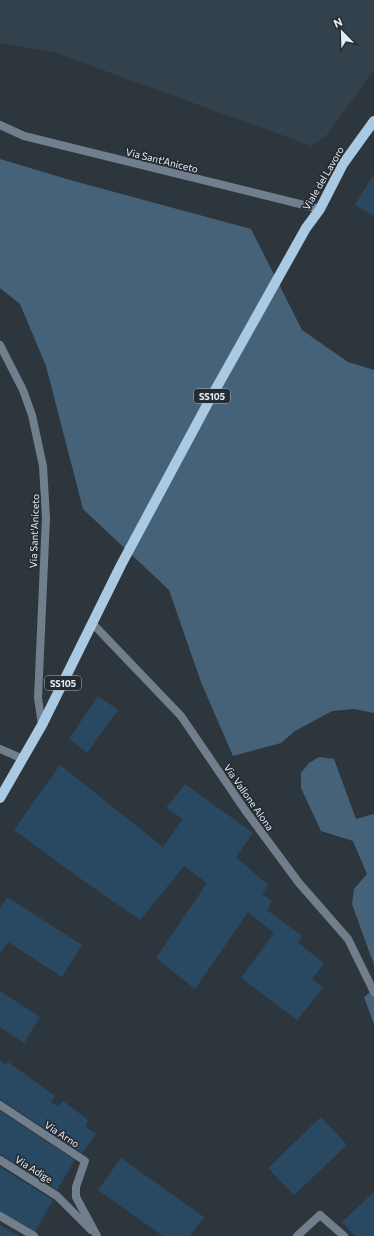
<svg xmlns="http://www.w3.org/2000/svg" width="374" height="1236" font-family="Commissioner,sans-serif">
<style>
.built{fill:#33414d}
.green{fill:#456279}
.building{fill:#294962}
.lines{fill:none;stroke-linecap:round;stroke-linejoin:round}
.service{stroke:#707f8b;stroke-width:8}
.minor{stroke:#707f8b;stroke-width:8}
.primary{stroke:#aac9e2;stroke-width:10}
.labels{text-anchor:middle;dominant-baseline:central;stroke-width:3.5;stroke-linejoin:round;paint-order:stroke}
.shield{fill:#242c33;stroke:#acb2b7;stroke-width:1}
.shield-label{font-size:9px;font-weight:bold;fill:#e6ebf0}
.street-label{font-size:10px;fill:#e6ebf0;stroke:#242c33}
</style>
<rect width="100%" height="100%" fill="#2e363d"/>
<polygon class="built" points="0,0 374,0 374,70 326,136 312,146 53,52 0,43"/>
<g class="green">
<polygon points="0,159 70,180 251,229 302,330 348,362 374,370 374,713 354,709 332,711 295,731 281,743 233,756 201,682 169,590 83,509 46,366 20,304 0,288"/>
<polygon points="319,757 334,759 356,819 374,814 374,965 352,904 354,889 367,874 353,841 321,831 301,788 301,773 309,763"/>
<polygon points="374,989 374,1024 364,997"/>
</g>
<g class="building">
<polygon points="374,174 374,214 373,215 355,205"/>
<polygon points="98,696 118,710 87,753 69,739"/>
<polygon points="60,765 163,847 183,819 166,808 185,784 253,833 236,857 268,885 262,894 272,901 267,910 302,936 298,943 324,963 312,979 323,988 297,1020 241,978 274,933 248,912 195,989 156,958 207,883 184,866 140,920 81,879 14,830"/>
<polygon points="7,897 82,945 62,977 8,942 0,953 0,909"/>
<polygon points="0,991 40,1017 24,1043 0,1027"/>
<polygon points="0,1060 6,1065 8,1062 55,1096 51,1102 58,1107 63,1101 88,1120 85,1126 96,1134 82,1153 0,1099"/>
<polygon points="0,1111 75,1160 57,1190 0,1154"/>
<polygon points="321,1117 347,1145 294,1195 268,1168"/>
<polygon points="121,1158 204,1217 190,1236 163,1236 98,1190"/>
<polygon points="0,1167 53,1200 33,1235 0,1214"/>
<polygon points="374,1192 374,1236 355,1236 342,1222"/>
<polygon points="0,1225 7,1229 19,1236 0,1236"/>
</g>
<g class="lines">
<polyline class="service" points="0,749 23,759"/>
<g class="minor">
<polyline points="0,125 24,136 320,209"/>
<polyline points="0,345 23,390 32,415 43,466 46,518 38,698 42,725"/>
<polyline points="93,624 181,716 245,810 299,883 348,939 374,992"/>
<polyline points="0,1105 85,1161 76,1187 76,1197 97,1236"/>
<polyline points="0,1160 57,1196 91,1230"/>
<polyline points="0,1216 34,1236"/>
<polyline points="297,1236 320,1215 344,1236"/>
</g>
<polyline class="primary" points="0,798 42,725 121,565 209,401 306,228 320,209 343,164 374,121"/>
</g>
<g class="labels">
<g class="shield">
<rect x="194" y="389" width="36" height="14" rx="3"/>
<rect x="45" y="676" width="36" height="14" rx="3"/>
</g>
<g class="shield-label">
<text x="212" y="396">SS105</text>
<text x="63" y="683">SS105</text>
</g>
<g class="street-label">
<text transform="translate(162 160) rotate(14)">Via Sant'Aniceto</text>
<text transform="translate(323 178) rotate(-60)">Viale del Lavoro</text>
<text transform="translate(34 531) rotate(-88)">Via Sant'Aniceto</text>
<text transform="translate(249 797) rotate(55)">Via Vallone Alona</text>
<text transform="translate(62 1134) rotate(33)">Via Arno</text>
<text transform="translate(34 1169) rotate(32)">Via Adige</text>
</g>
</g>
<g transform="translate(342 32) rotate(337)" stroke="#242c33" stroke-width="3" paint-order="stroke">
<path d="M0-3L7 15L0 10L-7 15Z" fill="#e6ebf0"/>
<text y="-6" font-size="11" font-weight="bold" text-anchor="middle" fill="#e6ebf0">N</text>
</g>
</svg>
